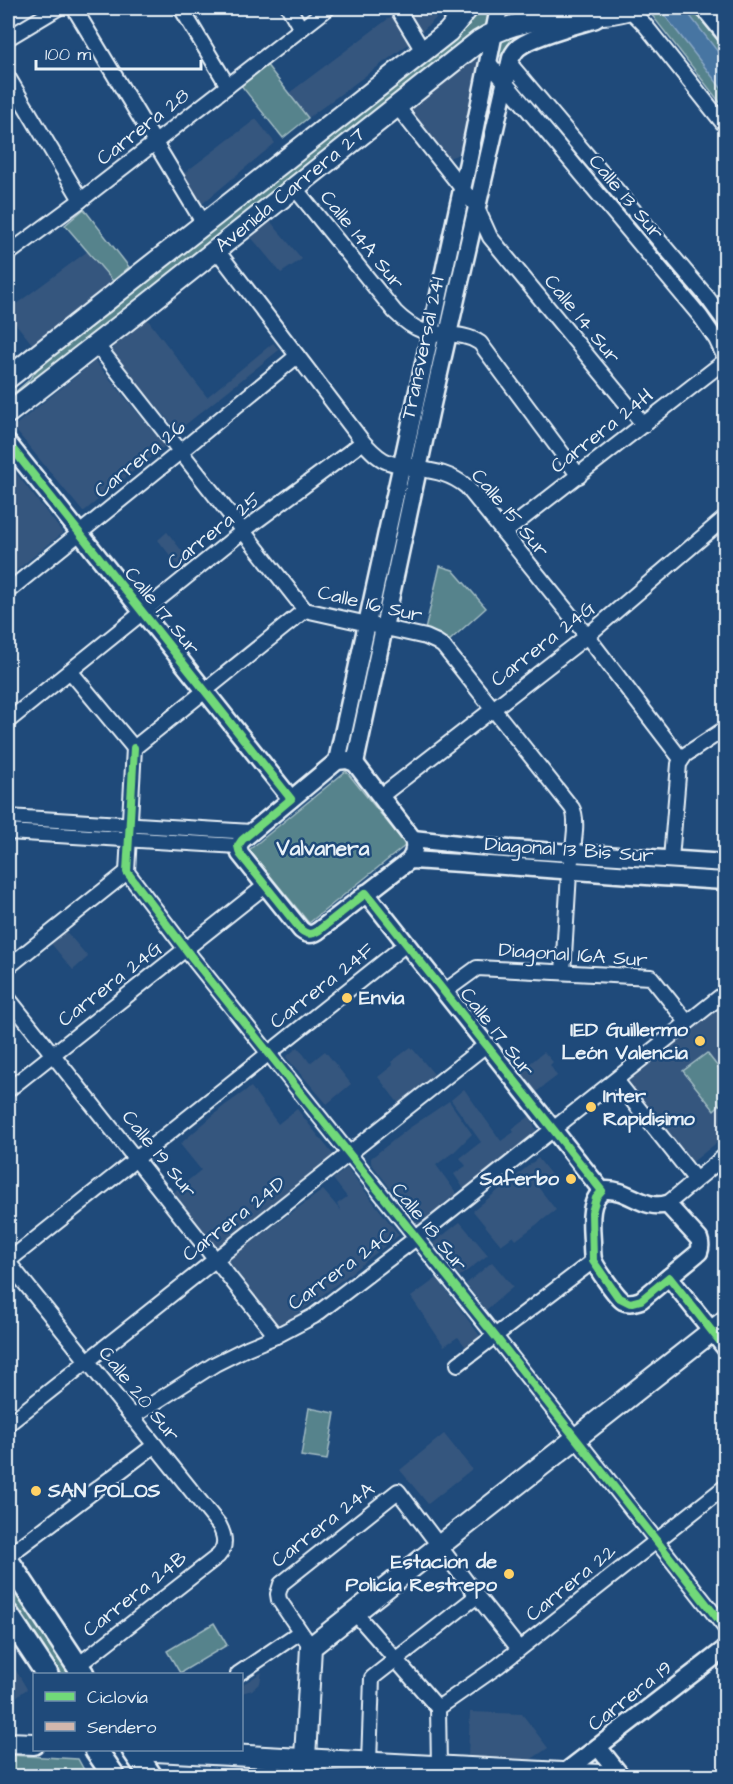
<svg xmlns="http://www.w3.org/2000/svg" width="733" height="1784" font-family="'Architects Daughter',sans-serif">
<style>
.built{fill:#35567e}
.green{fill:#57838c;stroke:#a0bac2;stroke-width:1.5}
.water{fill:#4774a2;stroke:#87a6c4;stroke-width:1.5}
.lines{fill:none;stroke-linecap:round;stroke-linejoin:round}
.minor-casing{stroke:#e8f1f8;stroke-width:18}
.tertiary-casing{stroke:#e8f1f8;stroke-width:21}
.secondary-casing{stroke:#e8f1f8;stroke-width:24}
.primary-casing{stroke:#e8f1f8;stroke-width:26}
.minor{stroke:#1f4a7a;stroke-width:14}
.tertiary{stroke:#1f4a7a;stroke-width:16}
.secondary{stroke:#1f4a7a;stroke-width:20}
.primary{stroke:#1f4a7a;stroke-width:21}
.quiet{stroke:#d1b7ad;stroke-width:6;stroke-dasharray:12 6;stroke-linecap:butt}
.cycleway-casing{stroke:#1f4a7a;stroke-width:11}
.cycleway{stroke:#71d979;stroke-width:8}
.poi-dot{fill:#ffd166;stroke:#1f4a7a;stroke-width:2}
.labels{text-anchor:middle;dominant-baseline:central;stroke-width:5;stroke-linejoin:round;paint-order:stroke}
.street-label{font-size:20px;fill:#e8f1f8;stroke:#1f4a7a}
.poi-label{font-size:20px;font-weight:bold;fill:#e8f1f8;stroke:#1f4a7a;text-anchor:start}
.neighbourhood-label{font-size:21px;font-weight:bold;fill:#e8f1f8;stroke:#1f4a7a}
</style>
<rect width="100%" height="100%" fill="#1f4a7a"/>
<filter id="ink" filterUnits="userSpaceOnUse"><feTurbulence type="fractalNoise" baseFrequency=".0167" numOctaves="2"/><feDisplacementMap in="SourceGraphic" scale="12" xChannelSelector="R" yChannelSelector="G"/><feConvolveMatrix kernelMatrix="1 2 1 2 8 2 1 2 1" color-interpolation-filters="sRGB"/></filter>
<g filter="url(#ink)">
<g class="built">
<polygon points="405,8 447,8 420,33"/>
<polygon points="392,16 410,43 308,118 289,93"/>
<polygon points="474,57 478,61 459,154 449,158 409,111"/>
<polygon points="256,119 275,143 202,204 183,174"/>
<polygon points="270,221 302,259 281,273 251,237"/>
<polygon points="88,251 113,281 33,345 8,314 8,310"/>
<polygon points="147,319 207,397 273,343 279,350 180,429 176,429 112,353 113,344"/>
<polygon points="95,361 165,446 83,512 13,427"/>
<polygon points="8,463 63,533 8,577"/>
<polygon points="167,532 193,565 184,573 158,540"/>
<polygon points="64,929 88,957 73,970 49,941"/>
<polygon points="725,1000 725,1136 690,1164 623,1082"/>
<polygon points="298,1047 310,1063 325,1051 351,1084 327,1104 286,1057"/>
<polygon points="411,1047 434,1074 415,1090 416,1092 399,1104 378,1077 393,1065 391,1062"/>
<polygon points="544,1052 553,1062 550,1065 557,1076 536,1092 519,1072"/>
<polygon points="251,1087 278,1124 297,1109 335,1157 278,1200 216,1250 174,1192 201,1170 180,1144 224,1106"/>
<polygon points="464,1089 501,1141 514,1132 512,1129 530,1116 536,1130 536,1135 464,1189 454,1174 466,1166 460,1158 481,1142 451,1100"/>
<polygon points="449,1101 472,1134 455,1151 436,1165 457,1194 444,1203 448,1208 421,1228 371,1163 371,1158 408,1129"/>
<polygon points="538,1158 552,1176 538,1187 556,1210 516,1240 513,1236 501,1245 473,1211"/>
<polygon points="347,1168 399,1235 319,1298 280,1327 227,1259 323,1190 341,1211 337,1204 347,1197 333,1179"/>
<polygon points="460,1222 488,1255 460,1276 433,1243"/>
<polygon points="492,1262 513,1287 486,1310 466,1284"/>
<polygon points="437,1278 483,1340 469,1351 458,1337 444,1346 411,1297"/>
<polygon points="444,1434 472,1469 428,1504 400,1470"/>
<polygon points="8,1657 27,1689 13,1699 11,1726 8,1725"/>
<polygon points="262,1672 260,1683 252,1690 242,1693 242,1685"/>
<polygon points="470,1712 522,1714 548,1748 530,1760 468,1757"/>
</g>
<g class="green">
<polygon points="476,8 495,8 491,26 8,403 8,398 28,381 48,356 138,288 319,143"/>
<polygon points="506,8 529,8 533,11 503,20"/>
<polygon points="659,8 698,8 725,43 725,109 651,14"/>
<polygon points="555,23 507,53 495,58 500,39"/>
<polygon points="266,64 308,118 283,138 240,84"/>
<polygon points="84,209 129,267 113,281 65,225"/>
<polygon points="440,566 453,570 486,608 448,642 440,634 425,630"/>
<polygon points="346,771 406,845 309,923 249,850"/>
<polygon points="436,848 562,857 561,865 436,856"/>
<polygon points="583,857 725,867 725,876 582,866"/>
<polygon points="707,1053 725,1076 725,1100 714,1110 683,1071"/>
<polygon points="309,1408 335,1413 327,1460 301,1456"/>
<polygon points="8,1576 73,1674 61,1674 40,1648 8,1600"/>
<polygon points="214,1623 227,1645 180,1673 167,1651"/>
<polygon points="8,1755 78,1759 84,1770 73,1776 8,1776"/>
</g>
<polygon class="water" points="667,8 684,8 725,61 725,93 662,12"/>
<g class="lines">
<defs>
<g id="minor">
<polyline points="74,8 204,224"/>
<polyline points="181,8 228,86"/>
<polyline points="289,8 301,29"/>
<polyline points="397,8 423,51"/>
<polyline points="629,9 645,25 726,127"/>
<polyline points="8,38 58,8"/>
<polyline points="489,63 700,316 716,339 726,360"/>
<polyline points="510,64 707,297 726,323"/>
<polyline points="8,77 81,200"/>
<polyline points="396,105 476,206 490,237 644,425"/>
<path d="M294,187L395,312C404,321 412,327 423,331C442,337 463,331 480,343L579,476"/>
<path d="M216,249L363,442C370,449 378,459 388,462C417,472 442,466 467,487L587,636L681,759"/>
<polyline points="8,254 81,200 328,8"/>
<path d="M96,344L305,610L426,637L437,642L443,646L572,808C580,821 571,857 569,873C567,906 565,939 563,972"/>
<polyline points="504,533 726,360"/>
<polyline points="8,591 186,447 297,356"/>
<polyline points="70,671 134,748"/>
<polyline points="8,721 243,531 363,442"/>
<polyline points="134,748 127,872 190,955 495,1336 726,1629"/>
<polyline points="134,748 305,610"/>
<polyline points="381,796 587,636 726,517"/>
<polyline points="8,817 251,832"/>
<polyline points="8,832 238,846"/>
<polyline points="671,859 679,764 685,755 726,728"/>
<polyline points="8,967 127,872"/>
<polyline points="444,992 477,968 651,977 687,1022"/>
<polyline points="8,998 276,1336"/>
<polyline points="616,1080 695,1179"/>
<polyline points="8,1090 265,886"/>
<polyline points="667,1204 726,1155"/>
<polyline points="8,1261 406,944"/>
<path d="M8,1262L219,1525C225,1536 227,1546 218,1556L77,1666"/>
<polyline points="458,1364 593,1261"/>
<polyline points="132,1417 215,1364 247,1348 276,1336 314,1316 416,1238 726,992"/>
<polyline points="8,1424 486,1045"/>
<polyline points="8,1556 155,1445"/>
<polyline points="355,1613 438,1708"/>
<polyline points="311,1647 279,1600 278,1594 281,1584 398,1491 477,1596 519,1649"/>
<polyline points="238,1674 300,1632"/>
<polyline points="438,1708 498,1666 726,1486"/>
<polyline points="438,1708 439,1766"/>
<polyline points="369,1762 372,1678 477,1596"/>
</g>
<g id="tertiary">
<polyline points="704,8 726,35"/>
<polyline points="8,443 291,799"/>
<path d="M347,760L355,763L413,839C416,847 414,853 410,860L318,931C312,935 307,935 301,930L240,854L238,846L242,840L337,761Z"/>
<polyline points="337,761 468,162 499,8"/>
<path d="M355,763L430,413L511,58C513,54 515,50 519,47C535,35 576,25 596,19"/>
<polyline points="413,839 495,848 726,863"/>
<path d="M410,860C516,866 620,875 726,881"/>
<polyline points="366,893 602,1191"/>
<path d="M605,1190C628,1188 644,1211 667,1204L699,1239C701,1244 701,1247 699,1252L641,1300C635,1302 629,1304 623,1301C617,1297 595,1267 593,1259C592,1254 592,1247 592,1241C591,1225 588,1198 605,1190Z"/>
<polyline points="669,1277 726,1349"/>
<polyline points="598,1747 621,1776"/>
<polyline points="560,1776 726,1648"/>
</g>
<g id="secondary">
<path d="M581,13C600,16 616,13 634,8"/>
<polyline points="8,378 448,32 468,8"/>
<path d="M8,413L143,308L479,41C514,19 554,17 594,15"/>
<polyline points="8,1743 34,1744"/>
<polyline points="136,1750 619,1776"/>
<polyline points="304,1776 311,1647 726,1320"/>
</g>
<g id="primary">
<polyline points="8,1561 83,1674"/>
<polyline points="8,1615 47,1674"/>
<polyline points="96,1750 114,1776"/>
<polyline points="133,1750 151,1776"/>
</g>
</defs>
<use href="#minor" class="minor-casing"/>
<use href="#tertiary" class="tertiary-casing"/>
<use href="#secondary" class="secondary-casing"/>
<use href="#primary" class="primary-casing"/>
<use href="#minor" class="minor"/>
<use href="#tertiary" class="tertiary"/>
<use href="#secondary" class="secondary"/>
<use href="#primary" class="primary"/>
<polyline class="quiet" points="8,94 15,90"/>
<defs>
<g id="cycleway">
<path d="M8,443L291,799L242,840L238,846L240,854L301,930C307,935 312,935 318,931L366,893L602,1191L596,1198L592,1212L593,1261L618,1297L630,1303L641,1300L669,1277L726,1349"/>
<polyline points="134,748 127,872 190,955 495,1336 726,1629"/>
</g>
</defs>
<use href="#cycleway" class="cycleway-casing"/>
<use href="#cycleway" class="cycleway"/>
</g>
</g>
<g class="poi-dot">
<circle cx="347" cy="998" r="6"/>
<circle cx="700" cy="1041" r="6"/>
<circle cx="591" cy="1107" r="6"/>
<circle cx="571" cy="1179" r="6"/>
<circle cx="36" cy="1491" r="6"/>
<circle cx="509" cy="1574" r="6"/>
</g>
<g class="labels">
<g class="street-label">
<text transform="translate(143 127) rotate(-38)">Carrera 28</text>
<text transform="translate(290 190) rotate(-39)">Avenida Carrera 27</text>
<text transform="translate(626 197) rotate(50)">Calle 13 Sur</text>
<text transform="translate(362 240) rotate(51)">Calle 14A Sur</text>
<text transform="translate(582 319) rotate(51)">Calle 14 Sur</text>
<text transform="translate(423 348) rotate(-78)">Transversal 24I</text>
<text transform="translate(602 431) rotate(-38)">Carrera 24H</text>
<text transform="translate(140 459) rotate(-39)">Carrera 26</text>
<text transform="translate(510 513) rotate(50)">Calle 15 Sur</text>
<text transform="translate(214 531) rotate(-38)">Carrera 25</text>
<text transform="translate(370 604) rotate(13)">Calle 16 Sur</text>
<text transform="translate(162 611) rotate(51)">Calle 17 Sur</text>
<text transform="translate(543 644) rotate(-38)">Carrera 24G</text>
<text transform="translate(569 850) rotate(4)">Diagonal 13 Bis Sur</text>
<text transform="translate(573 955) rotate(4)">Diagonal 16A Sur</text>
<text transform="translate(110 984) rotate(-38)">Carrera 24G</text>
<text transform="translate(322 986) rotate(-38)">Carrera 24F</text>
<text transform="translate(497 1032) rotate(52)">Calle 17 Sur</text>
<text transform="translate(159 1154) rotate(51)">Calle 19 Sur</text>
<text transform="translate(234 1219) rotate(-38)">Carrera 24D</text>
<text transform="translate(429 1227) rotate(51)">Calle 18 Sur</text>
<text transform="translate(341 1269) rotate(-36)">Carrera 24C</text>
<text transform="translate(139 1394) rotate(51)">Calle 20 Sur</text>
<text transform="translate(323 1525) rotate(-38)">Carrera 24A</text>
<text transform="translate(571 1583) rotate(-39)">Carrera 22</text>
<text transform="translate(135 1594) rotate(-38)">Carrera 24B</text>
<text transform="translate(630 1696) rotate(-38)">Carrera 19</text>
</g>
<g class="poi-label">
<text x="359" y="998">Envia</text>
<text x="688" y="1030" text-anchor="end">IED Guillermo<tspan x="688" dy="23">León Valencia</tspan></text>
<text x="603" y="1096">Inter<tspan x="603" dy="23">Rapidisimo</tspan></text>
<text x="559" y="1179" text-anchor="end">Saferbo</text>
<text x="48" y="1491">SAN POLOS</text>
<text x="497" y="1562" text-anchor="end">Estacion de<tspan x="497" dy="23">Policía Restrepo</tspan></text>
</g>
<g class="neighbourhood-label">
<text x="323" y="848">Valvanera</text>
</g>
</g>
<rect width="733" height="1784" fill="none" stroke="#1f4a7a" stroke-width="30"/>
<rect x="15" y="15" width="703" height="1754" fill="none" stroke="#e8f1f8" stroke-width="2" filter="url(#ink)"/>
<rect x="33" y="1673" width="210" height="78" fill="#1f4a7a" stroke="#6f8dac" stroke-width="1.5"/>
<rect x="45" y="1692" width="30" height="9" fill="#71d979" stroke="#6f8dac" stroke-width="1.5"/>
<text x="87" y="1703" font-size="18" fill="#e8f1f8">Ciclovía</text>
<rect x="45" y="1722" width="30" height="9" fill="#d1b7ad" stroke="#6f8dac" stroke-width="1.5"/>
<text x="87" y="1733" font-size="18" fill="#e8f1f8">Sendero</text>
<path d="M36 60v9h165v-9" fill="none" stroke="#e8f1f8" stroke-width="3"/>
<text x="45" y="60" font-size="18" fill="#e8f1f8" stroke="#1f4a7a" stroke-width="4.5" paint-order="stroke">100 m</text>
</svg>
